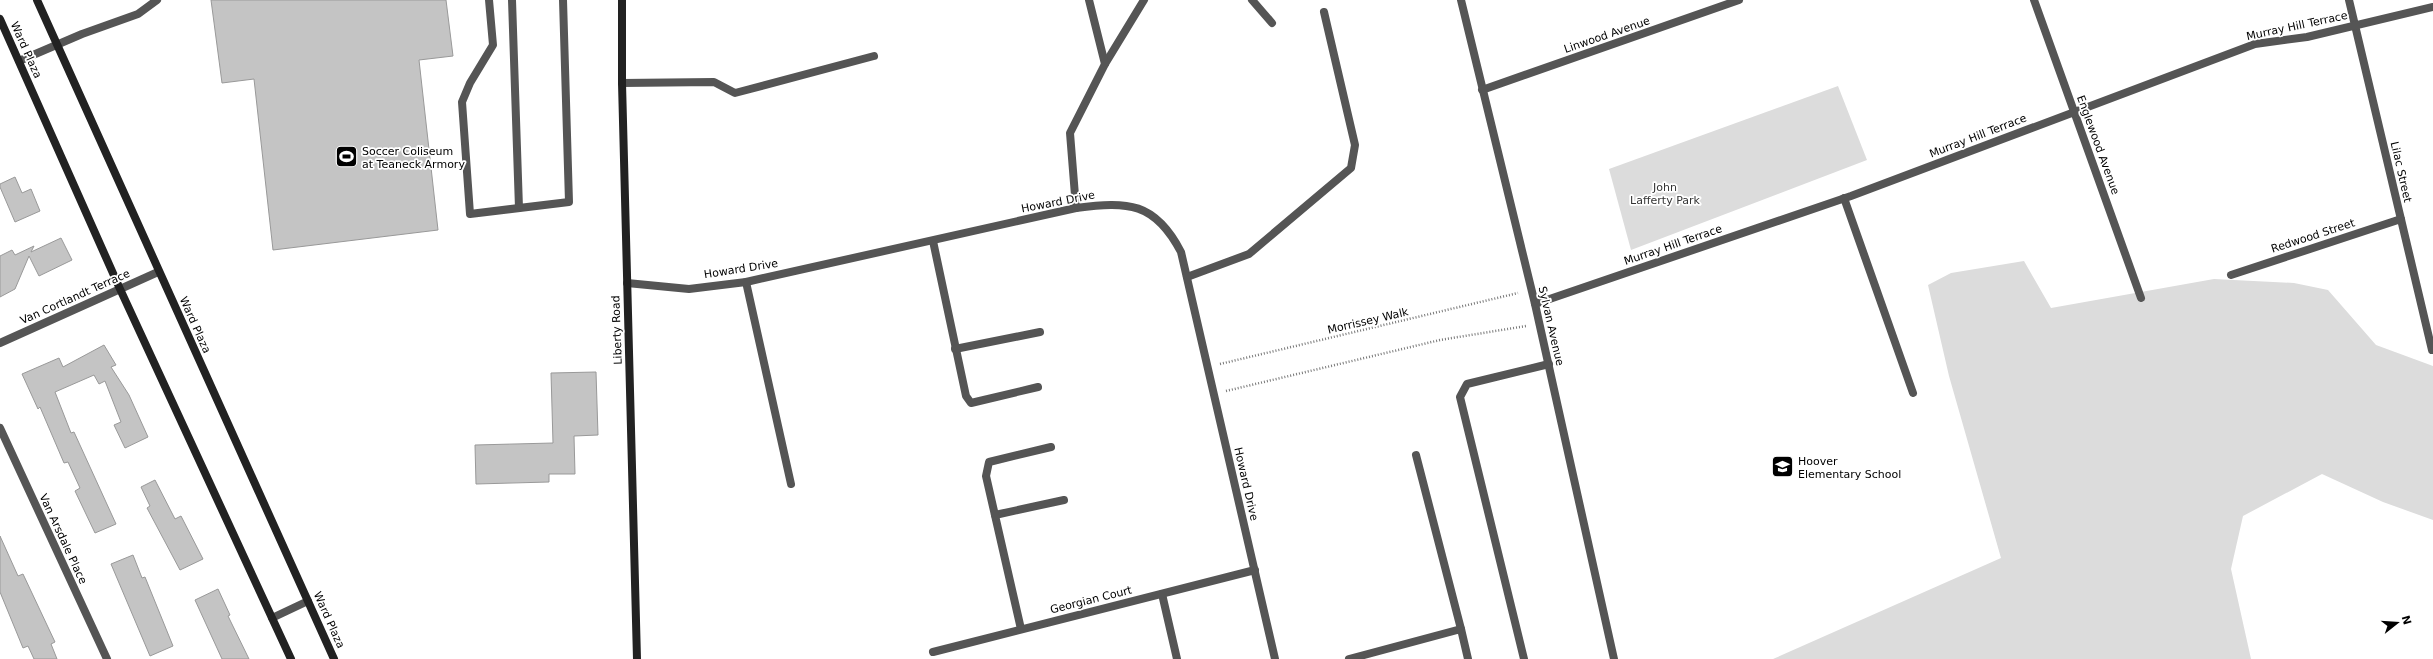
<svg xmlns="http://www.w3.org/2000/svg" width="2433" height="659" font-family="'DejaVu Sans',sans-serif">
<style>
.green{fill:#dcdcdc}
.building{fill:#c4c4c4;stroke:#999}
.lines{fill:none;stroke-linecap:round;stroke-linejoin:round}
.path{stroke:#777;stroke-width:2.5;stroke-dasharray:1 2;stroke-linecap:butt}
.lane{stroke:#555;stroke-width:8}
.street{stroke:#555;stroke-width:8}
.secondary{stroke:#222;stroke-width:8}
.labels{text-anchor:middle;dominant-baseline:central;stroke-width:3.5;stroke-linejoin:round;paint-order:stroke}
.street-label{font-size:11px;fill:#000;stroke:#fff}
.poi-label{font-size:11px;fill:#000;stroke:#fff;text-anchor:start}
.park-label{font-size:11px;fill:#333;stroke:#fff}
</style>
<rect width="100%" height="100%" fill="#fff"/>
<g class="green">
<polygon points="1838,86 1867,160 1631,250 1609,169"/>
<polygon points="2024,261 2051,308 2214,279 2294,283 2328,290 2376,345 2433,366 2433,520 2383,502 2322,474 2243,516 2231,569 2251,659 1773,659 2001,558 1949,376 1928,285 1951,273"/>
</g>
<g class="building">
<polygon points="211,0 446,0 453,56 419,60 438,230 273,250 254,79 222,83"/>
<polygon points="15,177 22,193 31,189 40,211 15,222 0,187 0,184"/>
<polygon points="61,238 72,260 39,276 29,256 15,289 0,297 0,256 12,250 15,255 34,246 31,252"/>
<polygon points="104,345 116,365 111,367 129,395 148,437 125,448 114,425 121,422 105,381 99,384 94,375 55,392 71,433 74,432 116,524 95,533 75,491 80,488 68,462 64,463 40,407 38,409 22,374 59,358 63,367"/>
<polygon points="596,372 598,435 574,436 575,474 549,474 549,482 476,484 475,445 553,443 551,373"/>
<polygon points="155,480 175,519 181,516 203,559 180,570 147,508 150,506 141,487"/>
<polygon points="0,536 18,576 23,574 55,642 51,644 57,659 34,659 28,646 23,648 0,592"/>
<polygon points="133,555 142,578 145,577 173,646 150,656 111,564"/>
<polygon points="218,589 230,615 228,616 249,659 222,659 195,600"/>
</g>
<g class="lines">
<g class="path">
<polyline points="1220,364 1518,293"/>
<polyline points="1226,391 1440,340 1526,326"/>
</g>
<g class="lane">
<polyline points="489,0 493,45 470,83 462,102 470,214 569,202 563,0"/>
<polyline points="512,0 519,208"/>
<polyline points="1252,0 1272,23"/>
<polyline points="19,61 82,34 138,14 157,0"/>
<polyline points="1105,64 1144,0"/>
<polyline points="622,83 714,82 735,93 874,56"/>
<polyline points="1844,198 1913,393"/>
<polyline points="1076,208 1070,133 1105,64 1089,0"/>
<polyline points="933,241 966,396 971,403 1038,387"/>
<polyline points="1187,277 1249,254 1351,168 1355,145 1324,12"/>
<polyline points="746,282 791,484"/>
<polyline points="955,349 1040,332"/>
<polyline points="1416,455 1461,629"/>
<polyline points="995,515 1064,500"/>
<polyline points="1162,594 1177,659"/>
<polyline points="272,618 308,601"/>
<polyline points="1021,629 986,476 989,462 1051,447"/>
<polyline points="1349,659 1461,629 1468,659"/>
<polyline points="1524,659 1460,397 1467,384 1549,364"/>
</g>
<g class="street">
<polyline points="1461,0 1535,304 1614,659"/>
<polyline points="2034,0 2141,298"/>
<polyline points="2349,0 2432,350"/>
<polyline points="1482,90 1739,0"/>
<polyline points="2231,275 2401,219"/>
<path d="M627,283L689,289L746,282L1076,208C1128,201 1155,202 1181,252L1275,659"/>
<polyline points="1535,304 1851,196 2255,44 2307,37 2433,7"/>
<polyline points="0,343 158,272"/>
<polyline points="0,428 107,659"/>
<polyline points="933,652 1255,570"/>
</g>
<g class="secondary">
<polyline points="37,0 334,659"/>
<polyline points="622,0 622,83 637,659"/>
<polyline points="0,19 120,289 291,659"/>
</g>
</g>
<defs>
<symbol id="stadium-square" viewBox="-11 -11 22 22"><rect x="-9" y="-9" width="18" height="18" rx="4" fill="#000" stroke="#fff"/><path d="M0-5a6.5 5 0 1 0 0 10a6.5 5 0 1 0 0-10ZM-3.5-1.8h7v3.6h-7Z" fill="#fff"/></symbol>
<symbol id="school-square" viewBox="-11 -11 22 22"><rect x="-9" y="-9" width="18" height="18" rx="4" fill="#000" stroke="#fff"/><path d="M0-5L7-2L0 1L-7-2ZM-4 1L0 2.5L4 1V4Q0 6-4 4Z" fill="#fff"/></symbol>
</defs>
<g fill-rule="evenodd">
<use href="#stadium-square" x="334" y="144" width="25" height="25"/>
<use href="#school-square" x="1770" y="454" width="25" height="25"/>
</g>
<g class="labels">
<g class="street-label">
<text transform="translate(2297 26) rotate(-12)">Murray Hill Terrace</text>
<text transform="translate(1607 35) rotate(-19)">Linwood Avenue</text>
<text transform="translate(26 50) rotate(66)">Ward Plaza</text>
<text transform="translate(1978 136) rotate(-21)">Murray Hill Terrace</text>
<text transform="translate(2098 145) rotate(70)">Englewood Avenue</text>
<text transform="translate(2401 172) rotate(77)">Lilac Street</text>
<text transform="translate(1058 202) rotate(-11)">Howard Drive</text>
<text transform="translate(2313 236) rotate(-18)">Redwood Street</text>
<text transform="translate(1673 245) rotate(-19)">Murray Hill Terrace</text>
<text transform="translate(741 269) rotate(-9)">Howard Drive</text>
<text transform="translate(75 297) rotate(-24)">Van Cortlandt Terrace</text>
<text transform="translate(1368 321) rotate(-13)">Morrissey Walk</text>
<text transform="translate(195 325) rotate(66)">Ward Plaza</text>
<text transform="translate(1551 326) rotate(77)">Sylvan Avenue</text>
<text transform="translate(617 330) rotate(-92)">Liberty Road</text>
<text transform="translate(1246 484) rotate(77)">Howard Drive</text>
<text transform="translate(63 539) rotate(65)">Van Arsdale Place</text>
<text transform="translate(1091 600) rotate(-14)">Georgian Court</text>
<text transform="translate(329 620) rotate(66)">Ward Plaza</text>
</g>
<g class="poi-label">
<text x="362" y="151">Soccer Coliseum<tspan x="362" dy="13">at Teaneck Armory</tspan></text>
<text x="1798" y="461">Hoover<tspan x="1798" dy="13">Elementary School</tspan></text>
</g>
<g class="park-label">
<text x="1665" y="187">John<tspan x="1665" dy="13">Lafferty Park</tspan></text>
</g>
</g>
<g transform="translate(2397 623) rotate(73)" stroke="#ffffff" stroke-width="3" paint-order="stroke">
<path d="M0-3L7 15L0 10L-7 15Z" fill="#000000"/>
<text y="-6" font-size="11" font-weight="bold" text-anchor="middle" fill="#000000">N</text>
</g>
</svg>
